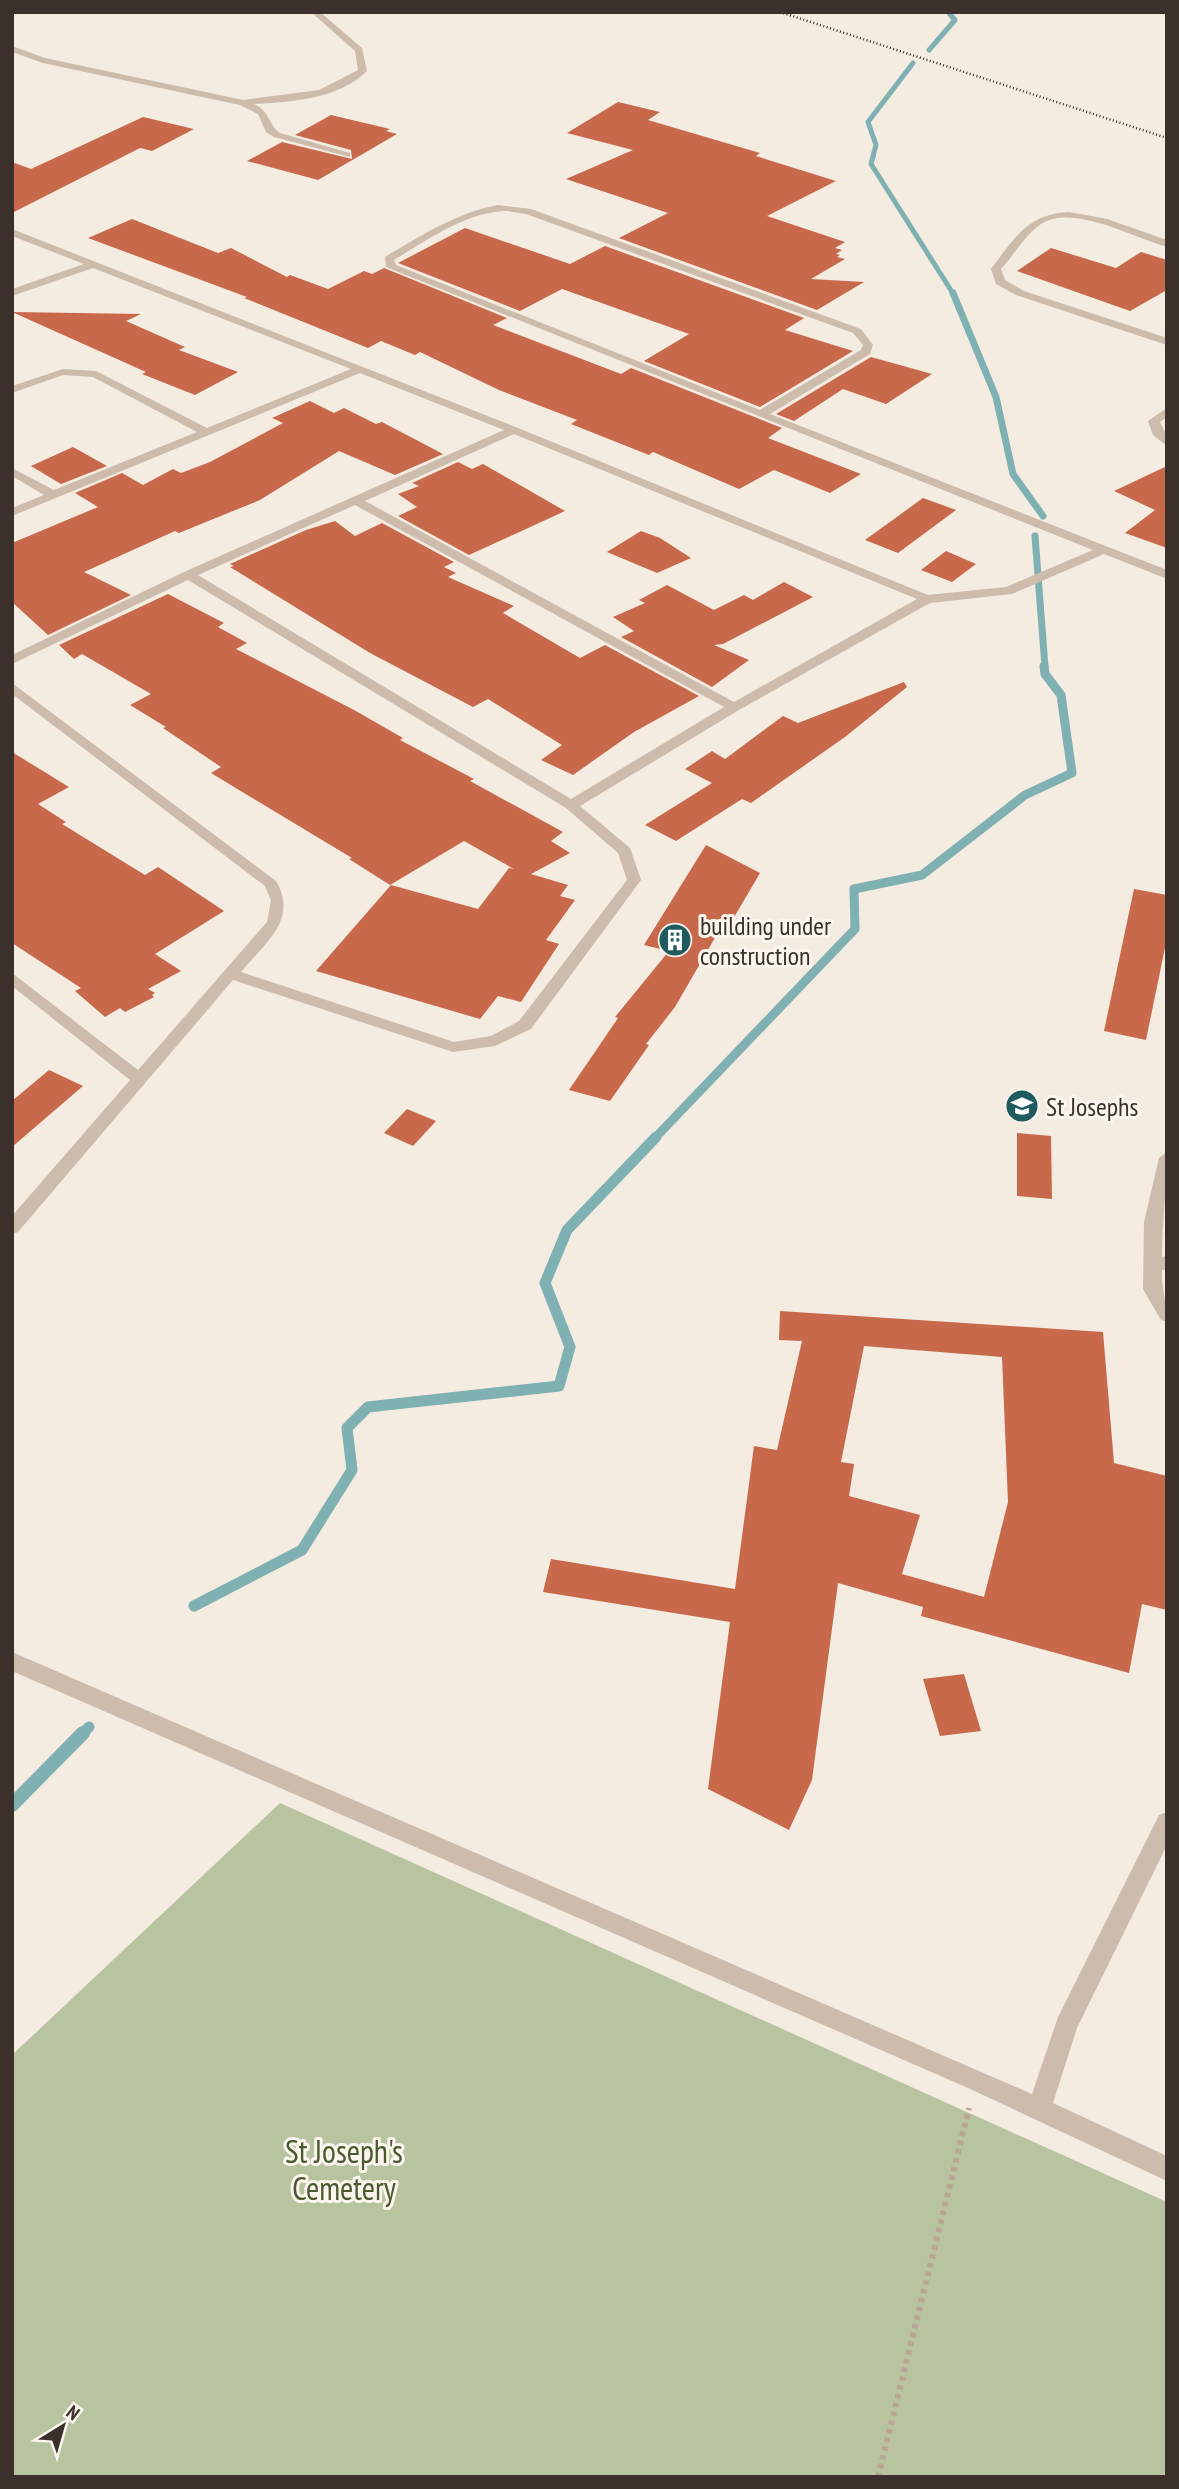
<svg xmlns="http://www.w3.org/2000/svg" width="1179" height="2489" font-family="'PT Sans Narrow',sans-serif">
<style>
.green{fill:#b8c4a0}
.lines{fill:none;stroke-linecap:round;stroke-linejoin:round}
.stream-far4{stroke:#7fb0b2;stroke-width:5}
.stream-far3{stroke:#7fb0b2;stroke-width:7}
.stream-far2{stroke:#7fb0b2;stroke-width:9}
.stream-far1{stroke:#7fb0b2;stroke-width:11}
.stream{stroke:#7fb0b2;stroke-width:14}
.building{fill:#c8694b;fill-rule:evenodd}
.path{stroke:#b9a596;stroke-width:6;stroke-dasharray:4.5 4.5;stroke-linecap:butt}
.minor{fill:#cdbbac;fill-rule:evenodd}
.rail{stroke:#3b302b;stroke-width:2.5;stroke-dasharray:1 2.5;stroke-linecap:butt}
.labels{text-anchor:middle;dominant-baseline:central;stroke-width:6;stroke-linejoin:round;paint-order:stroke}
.poi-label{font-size:26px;fill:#3b302b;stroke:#fbf5ee;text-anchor:start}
.near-park-label{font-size:32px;fill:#4a5a2e;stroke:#fbf5ee}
</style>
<rect width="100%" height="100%" fill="#f4ebe1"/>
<polygon class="green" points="280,1803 1167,2202 1167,2477 12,2477 12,2055"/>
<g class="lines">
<g class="stream-far4">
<polyline points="929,50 955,20 948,12"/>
<polyline points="913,63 868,122 876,145 871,164 954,295"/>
</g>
<g class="stream-far3">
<polyline points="953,293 996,397 1013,474 1043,516"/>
<polyline points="1035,536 1045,667"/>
</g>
<polyline class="stream-far2" points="654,1139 855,929 854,889 922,875 1025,795 1072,773 1061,695 1045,674 1044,666"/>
<g class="stream-far1">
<polyline points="194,1606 302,1550 352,1470 347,1428 368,1407 559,1386 570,1347 545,1283 567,1230 656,1137"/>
<polyline points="81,1735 89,1727"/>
</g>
<polyline class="stream" points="12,1805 83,1733"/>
</g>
<g class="building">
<polygon points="618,102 660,112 648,120 760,153 756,156 836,181 767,216 845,242 835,248 842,250 836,254 840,255 837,257 845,259 811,279 864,282 817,310 619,238 668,213 566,179 633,150 567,133"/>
<polygon points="331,115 390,129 386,131 397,134 318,180 247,161 282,142 352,159 351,150 295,135"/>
<polygon points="143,117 194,129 152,151 140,148 12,213 12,162 31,169"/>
<polygon points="132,219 218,253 231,248 287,277 290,275 328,289 364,271 372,274 384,268 507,318 493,325 621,374 631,368 782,428 768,438 861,474 830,493 774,470 739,489 653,452 649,455 571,424 577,420 499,390 420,352 415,355 381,341 368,348 244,298 247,297 88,238"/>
<polygon points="465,228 570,264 605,246 804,318 785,330 853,351 760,407 644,361 689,334 562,289 520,311 398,263"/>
<polygon points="1051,248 1116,268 1141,252 1167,260 1167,290 1130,311 1017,271"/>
<polygon points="12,312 141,314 126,321 185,347 179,350 238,372 195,395 142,374 146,372"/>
<polygon points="871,357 932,374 886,404 843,389 794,421 776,414"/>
<polygon points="310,401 334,413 344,408 376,424 382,422 443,454 395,475 339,451 260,500 179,533 175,531 84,572 131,595 48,635 12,602 12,543 98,507 75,493 122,473 143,485 173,469 181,473 210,462 283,423 272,418"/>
<polygon points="73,447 107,466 61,484 31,466"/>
<polygon points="458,462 472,469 483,464 565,511 469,555 398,516 417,507 398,494 419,486 412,483"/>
<polygon points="1167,466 1167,548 1125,533 1155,510 1114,491"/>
<polygon points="923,498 956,510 898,553 865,540"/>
<polygon points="335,521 355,536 382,523 454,562 444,567 456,573 448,577 514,606 503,613 580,658 605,645 699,696 634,732 573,775 541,760 562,745 488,699 473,707 370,653 230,567 234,566 230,564 306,530"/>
<polygon points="641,531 660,538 691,558 657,573 607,552"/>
<polygon points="946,551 976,564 952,582 921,570"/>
<polygon points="784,582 813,597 723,644 714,645 749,660 712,687 621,637 634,631 613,617 645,603 639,600 667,585 714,610 744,595 753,600"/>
<polygon points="168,594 224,623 218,627 247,643 236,649 354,710 403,738 400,740 474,779 470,781 563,832 551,841 570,853 531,874 568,885 560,896 575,900 546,940 559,944 521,1002 498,996 480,1019 316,971 391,885 478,909 509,868 514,869 464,841 390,885 349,859 352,858 211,773 221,767 163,728 166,727 130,705 151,694 82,654 74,659 59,645"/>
<polygon points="904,682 907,687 845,737 751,803 742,799 676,841 645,825 712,783 685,769 712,751 725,759 783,716 798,723"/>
<polygon points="12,752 69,787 38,804 66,822 62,824 145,875 158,867 224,911 155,954 181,971 148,989 155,993 152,995 154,997 125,1012 120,1008 105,1017 75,991 81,988 12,943"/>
<polygon points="706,845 760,873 726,931 720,929 675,1007 646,1044 649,1045 610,1101 569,1090 618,1018 615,1017 669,951 644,945"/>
<polygon points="1134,889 1167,895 1167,938 1146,1040 1104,1031"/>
<polygon points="49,1070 83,1086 12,1147 12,1101"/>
<polygon points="407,1109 436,1121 413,1146 384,1133"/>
<polygon points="1017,1133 1051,1136 1052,1199 1017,1196"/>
<path d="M780,1311L1103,1332L1114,1463L1167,1476V1610L1142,1604L1129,1673L921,1616L923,1607L838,1583L812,1780L789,1830L708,1789L730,1622L543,1592L551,1559L735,1589L754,1446L777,1450L802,1341L779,1340ZM864,1346L1002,1357L1008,1502L984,1597L902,1574L920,1515L849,1496L854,1464L841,1462Z"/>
<polygon points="964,1674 981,1731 940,1736 923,1679"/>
</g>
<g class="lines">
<polyline class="path" points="878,2477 969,2108"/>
<g class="minor">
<path d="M311,12H320L362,48L367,71C338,99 293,102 254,104C271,112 268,125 280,133L350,153V157L274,137L266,132L258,114L240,105L43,63L12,52V46L45,58L243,100L319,90L358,70L355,51Z"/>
<path d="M498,205L531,209L861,329L873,345L870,354L770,414L1167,570V579L1104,554L1012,594L930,603L739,710L580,806L630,848L641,880L531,1029L495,1046L453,1052L233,980L18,1232L12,1234V1216L130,1080L12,986V973L138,1070L267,922L271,900L265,886L12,694V683L276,881C299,919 264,944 241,972L454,1042L491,1036L519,1021L627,880L618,853L566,808L188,580L12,664V655L184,572L504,430L360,373L12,516V508L44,495L12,476V468L54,490L197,432L93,377L63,375L12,393V386L63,369L96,371L207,428L351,369L93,268L12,296V289L84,264L12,236V229L518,428L928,595L1006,587L1093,550L386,267L385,257C420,236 458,212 498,205ZM507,211L526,214L853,333L863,345L861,350L760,410L396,265L394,260C427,240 468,211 507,211ZM514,434L917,599L734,702L365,501ZM355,505L724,707L571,799L198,575Z"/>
<path d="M1069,212L1107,219L1167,240V247C1135,238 1072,203 1041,224C1025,235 1014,255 1001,269L1005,280L1024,291L1167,338V345L1016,295L996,284L991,269C1014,239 1027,214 1069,212Z"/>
<polygon points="1167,408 1167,417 1160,422 1167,436 1167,446 1153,435 1148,421"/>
<path d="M1167,1152C1167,1188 1162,1221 1162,1257L1167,1256V1269L1162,1270C1161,1288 1167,1303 1167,1322L1161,1320L1143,1289L1144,1222L1159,1158Z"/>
<polygon points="12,1652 1032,2094 1058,2017 1159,1815 1167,1812 1167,1845 1077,2028 1053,2103 1167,2156 1167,2181 968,2088 12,1671"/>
</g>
<polyline class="rail" points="780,12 1167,138"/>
</g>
<defs>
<symbol id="building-disc" viewBox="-11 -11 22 22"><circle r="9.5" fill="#1f5a5e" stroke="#fbf5ee"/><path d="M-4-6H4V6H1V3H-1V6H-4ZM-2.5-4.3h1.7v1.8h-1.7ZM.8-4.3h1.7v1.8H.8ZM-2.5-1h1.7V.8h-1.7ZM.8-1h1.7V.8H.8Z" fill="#fff"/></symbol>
<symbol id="university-disc" viewBox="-11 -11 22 22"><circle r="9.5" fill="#1f5a5e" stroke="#fbf5ee"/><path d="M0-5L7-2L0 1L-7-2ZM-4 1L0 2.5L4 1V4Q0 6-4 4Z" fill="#fff"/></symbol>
</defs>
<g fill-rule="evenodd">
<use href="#building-disc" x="656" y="921" width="38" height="38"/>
<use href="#university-disc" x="1003" y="1087" width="38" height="38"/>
</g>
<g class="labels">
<g class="poi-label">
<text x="700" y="925">building under<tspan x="700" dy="30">construction</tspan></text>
<text x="1046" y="1106">St Josephs</text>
</g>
<g class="near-park-label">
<text x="344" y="2151">St Joseph's<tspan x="344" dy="37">Cemetery</tspan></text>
</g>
</g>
<rect width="1179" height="2489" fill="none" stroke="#3b302b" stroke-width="28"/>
<g transform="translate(63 2426) rotate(37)" stroke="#fbf5ee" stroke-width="5" paint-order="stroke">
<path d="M0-5L12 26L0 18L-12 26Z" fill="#3b302b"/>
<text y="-10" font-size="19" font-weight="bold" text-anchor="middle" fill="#3b302b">N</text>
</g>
</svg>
